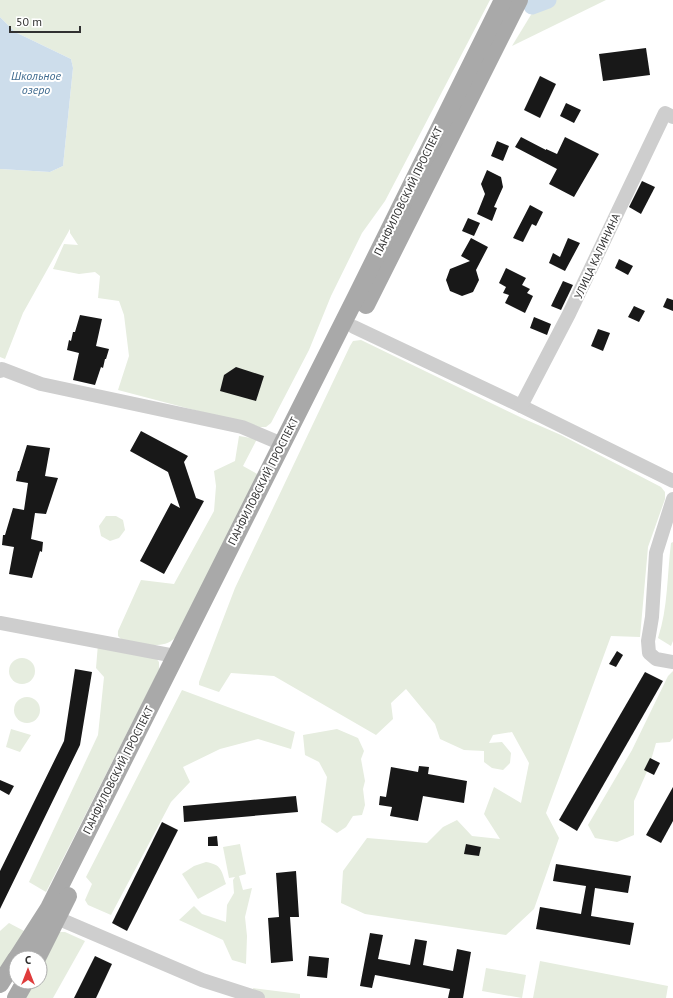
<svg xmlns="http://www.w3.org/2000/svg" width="673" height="998" font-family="'PT Sans',sans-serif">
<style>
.green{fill:#e6eddf}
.water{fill:#cdddeb}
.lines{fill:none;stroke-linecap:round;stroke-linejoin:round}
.river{stroke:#cdddeb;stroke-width:17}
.building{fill:#181818}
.minor{stroke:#cecece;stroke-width:14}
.major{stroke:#a9a9a9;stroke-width:18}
.labels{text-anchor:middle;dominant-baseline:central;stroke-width:4;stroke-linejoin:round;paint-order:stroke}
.street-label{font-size:11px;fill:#313131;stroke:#fff}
.water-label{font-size:12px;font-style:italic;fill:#416c90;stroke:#fff}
</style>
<rect width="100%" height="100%" fill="#fff"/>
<g class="green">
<polygon points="0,0 490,0 385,201 362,233 331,296 309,350 271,423 266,427 259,427 118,390 129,356 124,315 119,301 98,298 100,276 95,272 79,274 53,269 64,244 78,245 70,233 70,229 23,313 5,359 0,357 0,169 50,172 63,166 73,68 71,59 15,32 0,17"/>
<polygon points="540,0 606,0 512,46"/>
<polygon points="361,340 522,418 561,435 661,487 665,492 665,499 648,547 640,637 611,636 546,813 559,838 534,909 506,935 365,914 341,903 343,871 367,838 427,843 443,827 457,820 472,836 500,839 484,814 494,787 521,803 529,763 512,732 493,735 489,743 502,742 511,753 510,763 503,770 492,768 484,762 484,751 464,750 440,739 435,724 406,689 391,703 393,719 376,735 274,676 231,673 219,692 199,685 199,682 235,588 350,346 353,341"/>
<path d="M239,436L257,439L243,466L259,475L175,638C161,651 139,643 122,640L118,636V631L141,580L174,584L214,511L216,486L214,471L235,461Z"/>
<polygon points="106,516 116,516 123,520 125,530 119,538 110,541 101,536 99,526"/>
<path d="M673,542V641L671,646L658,638C668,608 667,575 671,543Z"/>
<polygon points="98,644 155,657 159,662 159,670 46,892 29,882 98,735 104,677 96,668"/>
<circle cx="22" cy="671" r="13"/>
<polygon points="673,671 673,738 670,742 656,743 649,767 634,801 634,835 617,842 595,838 588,825 632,750 668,676"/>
<polygon points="182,690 295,732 291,749 258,739 220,749 183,767 190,782 171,802 111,915 88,905 85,900 92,884 86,877"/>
<circle cx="27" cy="710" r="13"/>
<polygon points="11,729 31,735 20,752 6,747"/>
<polygon points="337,729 358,738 364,751 361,759 365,781 363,789 365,805 362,815 353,816 346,827 337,833 321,822 327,777 319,762 305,755 303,735"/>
<polygon points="240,844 246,874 239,876 243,890 252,888 245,917 247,936 246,964 232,960 223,940 179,920 194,906 202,914 226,922 227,905 234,893 233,880 235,877 229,878 223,847"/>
<path d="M206,862C222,865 221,870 226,884L198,899L182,874L194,866Z"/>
<polygon points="9,923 26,932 0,977 0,931"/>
<polygon points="57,932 65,932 85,941 53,998 26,998 34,982 40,982 40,969"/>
<polygon points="540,961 668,986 666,998 533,998"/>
<polygon points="486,968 526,975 522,998 482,991"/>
<polygon points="253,988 300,994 300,998 258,998 255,997"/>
</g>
<polygon class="water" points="0,17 15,32 71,59 73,68 63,166 50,172 0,169"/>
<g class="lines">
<polyline class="river" points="532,6 548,0"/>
</g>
<g class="building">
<polygon points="646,48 650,75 603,81 599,54"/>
<polygon points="540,76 556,84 540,118 524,110"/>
<polygon points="566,103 581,110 574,123 560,116"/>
<polygon points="521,137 546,150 546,149 557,154 565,137 599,154 574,197 549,184 557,169 515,147"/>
<polygon points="497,141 509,146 503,161 491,156"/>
<polygon points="487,170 501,177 503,187 494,207 497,208 492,221 477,214 485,194 481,184"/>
<polygon points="642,181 655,187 641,214 629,207"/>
<polygon points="530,205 543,212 536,226 532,224 523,242 513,238"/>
<polygon points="468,218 480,223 474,236 462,231"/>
<polygon points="471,238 488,247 476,270 479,280 473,292 462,296 450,291 446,280 450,269 470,261 461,256"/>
<polygon points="568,238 580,243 565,271 549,263 553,253 560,257"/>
<polygon points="619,259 633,266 628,275 615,268"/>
<polygon points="506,268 526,278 522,285 530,289 527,293 533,296 525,313 505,303 509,295 503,293 506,287 499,283"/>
<polygon points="563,281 573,285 561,310 551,306"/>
<polygon points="667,298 673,300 673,311 663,307"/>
<polygon points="634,306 645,311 639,322 628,317"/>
<polygon points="80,315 102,319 96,346 109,349 106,359 105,359 103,368 101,367 95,385 73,380 79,353 67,350 69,340 71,341 73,332 75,332"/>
<polygon points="534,317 551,324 547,335 530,328"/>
<polygon points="598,329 610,333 603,351 591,346"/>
<polygon points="236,367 264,376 256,401 220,391 224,375"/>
<polygon points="141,431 188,456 184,462 196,498 204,501 164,574 140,561 171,503 180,508 168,472 130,451"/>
<polygon points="27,445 50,448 45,476 58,478 46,514 35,513 31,539 43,542 42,552 40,551 32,578 9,574 14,547 2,545 3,535 5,535 13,508 24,510 28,483 16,481 18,471 19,471"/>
<polygon points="617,651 623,655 616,667 609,664"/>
<polygon points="75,669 92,672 80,745 0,909 0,871 64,741"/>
<polygon points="645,672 663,681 577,831 559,820"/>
<polygon points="650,758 660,763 654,775 644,770"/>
<polygon points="419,766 429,767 428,774 467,781 464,803 423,796 418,821 390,816 392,807 379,805 380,796 386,797 391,767 418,772"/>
<polygon points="0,780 14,786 9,795 0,790"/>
<polygon points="673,787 673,821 661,843 646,835"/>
<polygon points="296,796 298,812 184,822 183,806"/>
<polygon points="162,822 178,830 127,931 112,923"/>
<polygon points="217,836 218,846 208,846 208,837"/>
<polygon points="466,844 481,847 479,856 464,854"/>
<polygon points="556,864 631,876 628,893 595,888 591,916 634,923 630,945 536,929 540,907 581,914 586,886 553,881"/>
<polygon points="296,871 299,917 290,917 293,961 271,963 268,918 279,917 276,873"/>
<polygon points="370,933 383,935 378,959 410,965 415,939 427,941 423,965 453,971 457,949 471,952 463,998 448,998 450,989 375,975 372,988 360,986"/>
<polygon points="95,956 112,964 96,998 74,998"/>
<polygon points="309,956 329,958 327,978 307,976"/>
</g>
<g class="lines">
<g class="minor">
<polyline points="354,327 521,406 673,481"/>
<polyline points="0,371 2,369 41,384 242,427 282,444"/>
<polyline points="521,406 569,314 665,113 673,117"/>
<polyline points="673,499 656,553 652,617 648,641 649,653 656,659 673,662"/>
<polyline points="0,623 175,656"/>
<polyline points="57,918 202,980 258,998"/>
</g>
<g class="major">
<polyline points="366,305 519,0"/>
<polyline points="17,958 49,908 356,297 503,0"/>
<polyline points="37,958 68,896"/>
<polyline points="0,984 16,959"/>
<polyline points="16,998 25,982"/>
</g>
</g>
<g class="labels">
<g class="street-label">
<text transform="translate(408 191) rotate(-64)">ПАНФИЛОВСКИЙ ПРОСПЕКТ</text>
<text transform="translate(597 256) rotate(-65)">УЛИЦА КАЛИНИНА</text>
<text transform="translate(263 481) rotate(-63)">ПАНФИЛОВСКИЙ ПРОСПЕКТ</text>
<text transform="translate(118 770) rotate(-63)">ПАНФИЛОВСКИЙ ПРОСПЕКТ</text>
</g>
<g class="water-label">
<text x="36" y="75">Школьное<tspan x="36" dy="14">озеро</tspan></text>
</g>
</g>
<g transform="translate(28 970)"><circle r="19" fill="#ffffff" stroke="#adadad"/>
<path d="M0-3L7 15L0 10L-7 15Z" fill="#df3c3c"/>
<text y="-6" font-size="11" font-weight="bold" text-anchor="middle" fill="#313131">С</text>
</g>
<path d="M10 26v6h70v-6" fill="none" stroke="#313131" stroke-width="2"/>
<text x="16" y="26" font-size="12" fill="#313131" stroke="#ffffff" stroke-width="3" paint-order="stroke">50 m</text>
</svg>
